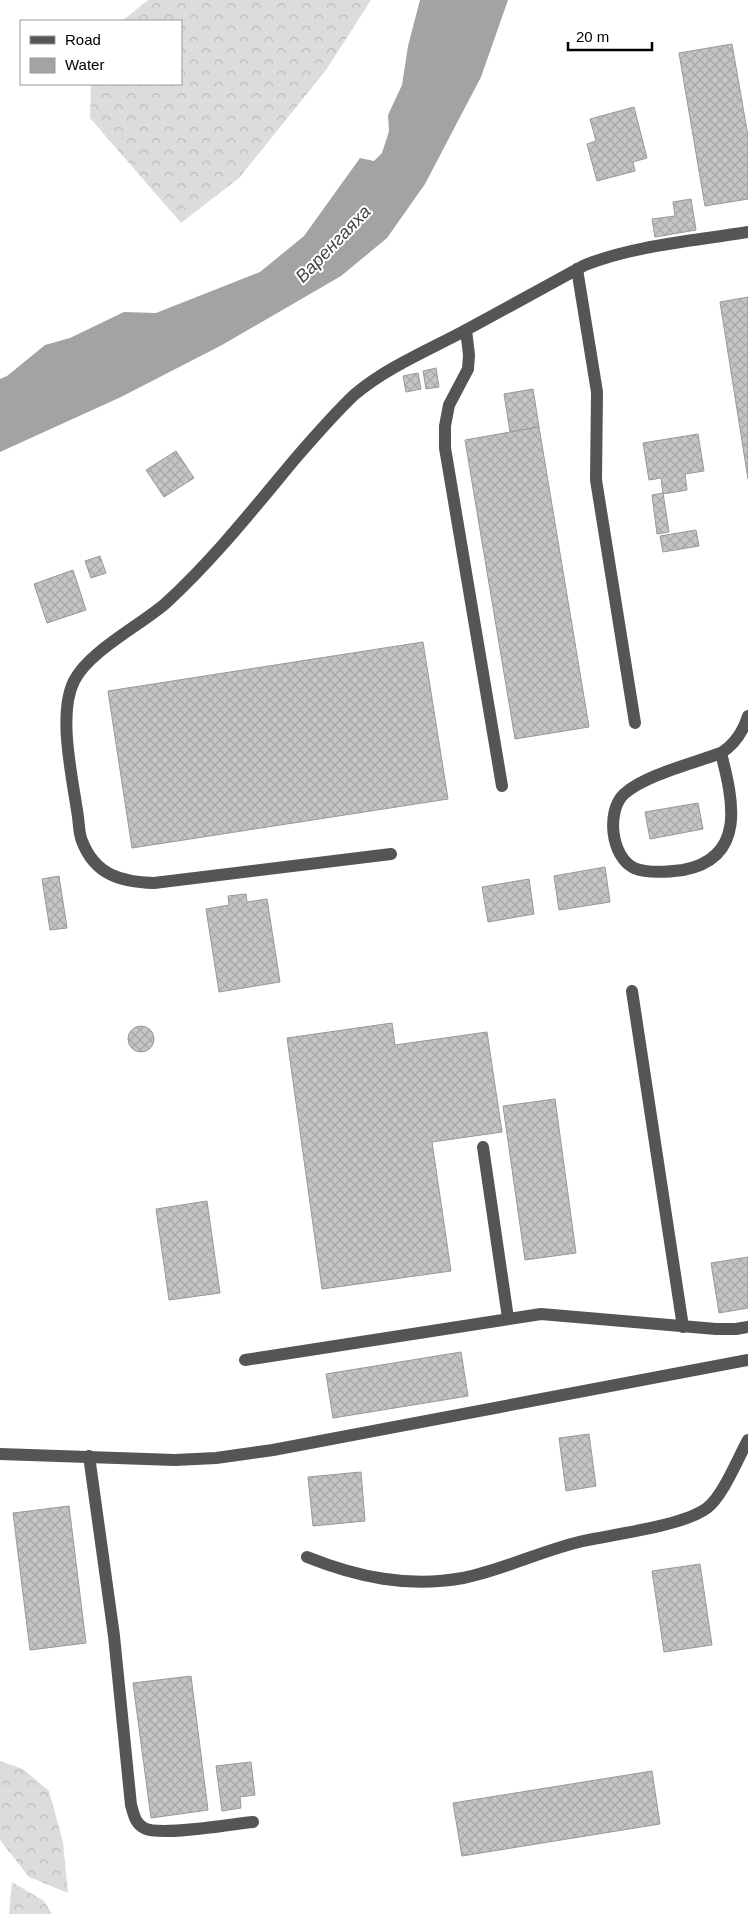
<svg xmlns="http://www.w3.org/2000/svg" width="748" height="1914" font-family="Helvetica,sans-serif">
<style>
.forest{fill:url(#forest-crowns)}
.water{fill:#a3a3a3}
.building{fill:url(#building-cross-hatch);stroke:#999}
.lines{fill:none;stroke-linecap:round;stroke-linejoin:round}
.minor{stroke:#555;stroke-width:12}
.labels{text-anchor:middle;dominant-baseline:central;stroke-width:4;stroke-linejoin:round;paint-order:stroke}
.water-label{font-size:18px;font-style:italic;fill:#444;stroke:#fff}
</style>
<defs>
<pattern id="forest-crowns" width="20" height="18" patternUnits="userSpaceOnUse" patternTransform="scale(1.25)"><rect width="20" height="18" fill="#dcdcdc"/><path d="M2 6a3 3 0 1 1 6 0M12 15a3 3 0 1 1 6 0" fill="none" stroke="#bbb"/></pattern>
<pattern id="building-cross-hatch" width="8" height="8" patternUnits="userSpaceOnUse" patternTransform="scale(1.25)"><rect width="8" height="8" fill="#c4c4c4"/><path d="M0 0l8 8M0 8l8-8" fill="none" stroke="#a7a7a7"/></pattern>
</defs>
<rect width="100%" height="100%" fill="#fff"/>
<g class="forest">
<polygon points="148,0 371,0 326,70 239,178 181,223 90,118 91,84 181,84 181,21 122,21"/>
<polygon points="0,1761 23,1769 49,1791 63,1842 68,1893 29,1877 0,1840"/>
<polygon points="12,1882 44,1901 52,1914 9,1914"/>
</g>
<polygon class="water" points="420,0 508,0 481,77 425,184 387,238 341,276 222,345 121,397 0,452 0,379 7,376 45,345 70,338 124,312 156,313 260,272 304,236 360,158 374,161 382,153 389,131 388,115 402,85 408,46"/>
<g class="building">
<polygon points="732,44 748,136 748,199 705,206 679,53"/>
<polygon points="634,107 647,158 633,162 635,171 597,181 587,144 596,141 590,119"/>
<polygon points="691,199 696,230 655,237 652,219 675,216 673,202"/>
<polygon points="748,297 748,479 720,302"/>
<polygon points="436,368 439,387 426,389 423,371"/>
<polygon points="418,373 421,389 406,392 403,376"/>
<polygon points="533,389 539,427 510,432 504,394"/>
<polygon points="539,427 589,727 515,739 465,440"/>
<polygon points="698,434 704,471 685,474 687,490 663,494 661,478 649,480 643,443"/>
<polygon points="176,451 194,478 164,497 146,470"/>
<polygon points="663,493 669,532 657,534 652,495"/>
<polygon points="696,530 699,546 663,552 660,536"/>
<polygon points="100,556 106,573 91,578 85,561"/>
<polygon points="73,570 86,610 47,623 34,584"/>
<polygon points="423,642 448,799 132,848 108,691"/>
<polygon points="698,803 703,829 650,839 645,812"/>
<polygon points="605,867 610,902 559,910 554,876"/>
<polygon points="59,876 67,928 50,930 42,879"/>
<polygon points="529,879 534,914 488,922 482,887"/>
<polygon points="246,894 247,902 267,899 280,982 219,992 206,909 229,905 228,896"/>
<polygon points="392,1023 395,1045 487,1032 502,1132 432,1142 451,1271 322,1289 287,1038"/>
<circle cx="141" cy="1039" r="13"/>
<polygon points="555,1099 576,1253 525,1260 503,1106"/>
<polygon points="207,1201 220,1293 169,1300 156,1209"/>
<polygon points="748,1257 748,1308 719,1313 711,1263"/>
<polygon points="461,1352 468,1396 333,1418 326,1374"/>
<polygon points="589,1434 596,1486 566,1491 559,1438"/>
<polygon points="361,1472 365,1521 313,1526 308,1477"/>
<polygon points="69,1506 86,1643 30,1650 13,1513"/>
<polygon points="700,1564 712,1645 664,1652 652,1571"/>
<polygon points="191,1676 208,1810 151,1818 133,1683"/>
<polygon points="251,1762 255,1795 240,1797 241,1808 222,1811 216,1766"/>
<polygon points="652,1771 660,1824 462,1856 453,1803"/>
</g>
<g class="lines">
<g class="minor">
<polyline points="577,269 597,392 596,480 635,723"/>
<path d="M721,753C733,800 747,858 683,870C668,872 648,874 634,868C611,857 606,811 624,794C645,775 694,763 721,753C735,744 743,732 748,716"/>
<path d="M502,786L445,448V426L449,405L468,369L469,355L466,330L585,265C636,245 694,241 748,232"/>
<path d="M391,854L154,883C121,882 95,875 82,841C79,834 79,825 78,817C73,780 57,715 74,681C89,651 141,625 166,603C214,559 254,508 295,459C314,437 333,415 354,395C387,367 429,350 466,330"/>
<polyline points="632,991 683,1327"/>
<polyline points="483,1147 508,1318"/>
<polyline points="245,1360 541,1314 716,1329 736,1329 748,1327"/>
<polyline points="0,1454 175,1460 216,1458 273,1450 748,1360"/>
<path d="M89,1456L114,1636L131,1805C134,1815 135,1823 144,1828C160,1837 232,1824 253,1822"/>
<path d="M307,1557C357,1577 408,1588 463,1578C503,1570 543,1550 583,1541C615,1534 683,1526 707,1508C723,1496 738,1458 748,1440"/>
</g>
</g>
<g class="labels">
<g class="water-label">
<text transform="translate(333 244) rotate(-46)">Варенгаяха</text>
</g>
</g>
<rect x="20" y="20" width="162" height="65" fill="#ffffff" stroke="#999999"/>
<rect x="30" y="36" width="25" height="8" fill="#555555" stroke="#999999"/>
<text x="65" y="45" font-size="15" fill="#000000">Road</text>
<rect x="30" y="58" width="25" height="15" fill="#a3a3a3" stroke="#999999"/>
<text x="65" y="70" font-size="15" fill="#000000">Water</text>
<path d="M568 42v8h84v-8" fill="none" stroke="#000000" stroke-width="2.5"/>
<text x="576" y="42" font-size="15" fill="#000000" stroke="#ffffff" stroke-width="4" paint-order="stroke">20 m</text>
</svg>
